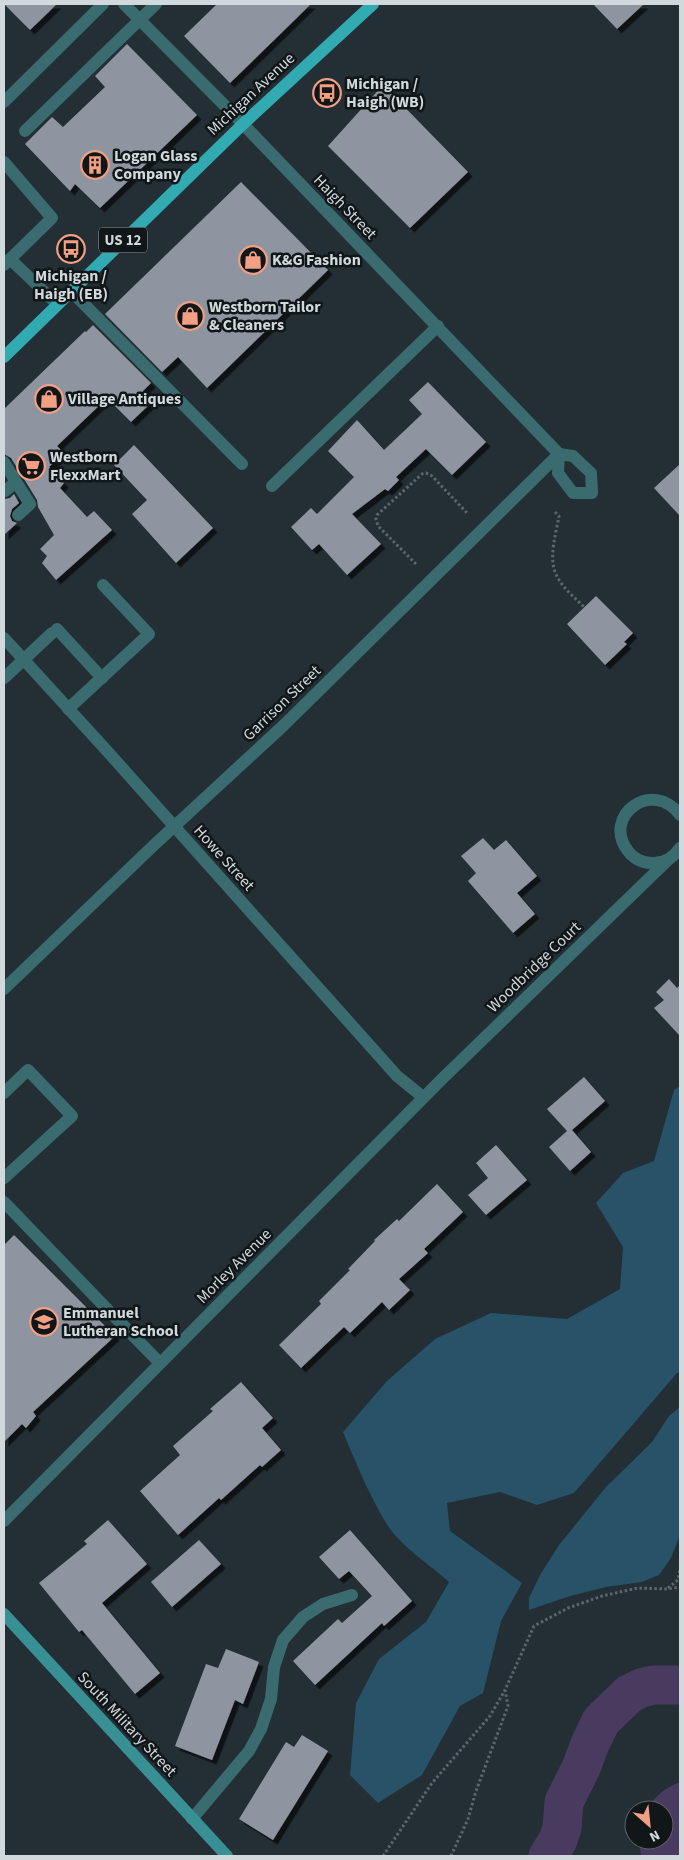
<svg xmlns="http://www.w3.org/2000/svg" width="684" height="1860" font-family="'Source Sans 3',sans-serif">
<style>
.green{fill:#275268}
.water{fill:#483b5f}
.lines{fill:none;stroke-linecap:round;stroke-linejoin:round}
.river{stroke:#483b5f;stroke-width:39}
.building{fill:#8e94a0;filter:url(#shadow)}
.path{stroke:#5d666c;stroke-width:3;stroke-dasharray:2.5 2.5;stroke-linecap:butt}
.lane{stroke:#3a6c6f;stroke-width:12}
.street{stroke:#3a6c6f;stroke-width:12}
.secondary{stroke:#388f94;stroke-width:12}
.primary{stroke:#32aab1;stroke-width:12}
.labels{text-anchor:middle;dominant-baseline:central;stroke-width:5;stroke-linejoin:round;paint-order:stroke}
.shield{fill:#111619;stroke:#989ea2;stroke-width:1}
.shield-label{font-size:15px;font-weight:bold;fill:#d2d9dd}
.poi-label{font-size:16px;font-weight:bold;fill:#d2d9dd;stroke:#111619;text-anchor:start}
.street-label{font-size:16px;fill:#d2d9dd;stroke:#111619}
</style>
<defs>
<filter id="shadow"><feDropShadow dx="4.5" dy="4.5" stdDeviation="0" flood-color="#0009"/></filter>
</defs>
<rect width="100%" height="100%" fill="#232e35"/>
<g class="green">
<path d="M680,1086V1373H677L574,1493L537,1505L500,1492L447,1503L450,1531L522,1583L501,1621L483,1693L460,1706L422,1775L378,1803L350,1775L356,1703L379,1659L426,1622L449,1582C428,1563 401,1547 386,1523C369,1495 356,1463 343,1432L387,1381L435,1339L491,1313L567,1319L620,1289L623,1247L596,1203L623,1173L654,1161L674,1090Z"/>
<polygon points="680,1407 680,1535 671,1558 659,1575 642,1582 606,1587 570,1596 529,1610 529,1598 540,1575 559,1545 606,1487 652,1442 669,1416"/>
</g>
<path class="water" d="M680,1782V1856H641L639,1840H664V1810H646C655,1796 665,1788 680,1782Z"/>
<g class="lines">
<polyline class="river" points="548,1856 558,1840 562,1828 564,1802 581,1768 590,1744 601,1721 629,1694 641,1688 653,1685 680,1685"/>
</g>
<g class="building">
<polygon points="4,4 57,4 30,30"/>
<polygon points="217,4 311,4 230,83 184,36"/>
<polygon points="593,4 644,4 617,29"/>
<polygon points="127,44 197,115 100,208 75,184 70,191 25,144 52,117 63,127 105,87 95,76"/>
<polygon points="383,85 468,172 410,228 328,146"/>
<polygon points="241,182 328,270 207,388 178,357 162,372 105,314"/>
<polygon points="93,325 151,383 143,391 153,401 131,422 107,398 57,446 64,453 49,467 64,483 60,488 87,517 94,511 112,530 56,580 42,563 47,556 40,549 54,535 38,507 37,500 11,458 4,454 4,409 85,331 86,332"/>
<polygon points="428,382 486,442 452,475 426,449 396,477 399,480 388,491 385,489 352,514 381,544 347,575 319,544 312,550 291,527 311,508 317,514 354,477 328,451 357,420 384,450 422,414 409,400"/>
<polygon points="134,445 213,528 176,563 132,514 147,500 114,465"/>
<polygon points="680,464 680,516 654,488"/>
<polygon points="14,494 19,503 12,509 10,516 12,521 17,523 4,535 4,499 10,498"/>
<polygon points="596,596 633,633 624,642 627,644 605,665 567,624"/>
<polygon points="483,838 494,850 506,840 537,876 517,893 535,914 513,933 468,881 476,873 461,856"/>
<polygon points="669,979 677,988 680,985 680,1036 654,1008 664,1000 656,992"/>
<polygon points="584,1077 605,1101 572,1130 591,1152 570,1171 549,1147 567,1131 547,1109"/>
<polygon points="496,1145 527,1180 486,1215 468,1195 488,1178 476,1163"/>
<polygon points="437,1184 463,1212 424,1249 428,1253 399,1279 410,1290 389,1310 382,1302 350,1333 344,1327 301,1368 279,1345 321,1304 319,1301 350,1270 348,1269 375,1241 374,1240 397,1219 399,1221"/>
<polygon points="14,1235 115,1336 33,1412 36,1416 26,1428 22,1424 4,1442 4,1245"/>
<polygon points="241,1382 273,1418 262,1428 281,1450 262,1467 260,1465 221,1500 219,1498 178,1535 140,1491 180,1455 173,1446 213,1411 210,1409"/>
<polygon points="108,1520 147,1564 102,1603 160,1673 135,1694 82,1630 79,1632 39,1583 87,1544 84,1541"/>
<polygon points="350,1530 412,1601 384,1626 382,1623 315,1685 293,1661 338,1619 342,1623 372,1596 349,1571 339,1579 319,1557"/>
<polygon points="199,1540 221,1564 172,1607 151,1582"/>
<polygon points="226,1649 259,1662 243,1704 235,1700 212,1760 175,1746 206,1664 218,1668"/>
<polygon points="302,1735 328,1751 273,1840 239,1819 286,1742 294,1747"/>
</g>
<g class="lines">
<g class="path">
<path d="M555,512L559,516C556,534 547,561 558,578C564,589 575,598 584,607"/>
<polyline points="416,564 378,526 376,519 377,515 422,474 426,473 432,476 468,514"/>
<polyline points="668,1588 678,1580 680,1569"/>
<polyline points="383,1856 432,1783 490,1716 505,1690"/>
<polyline points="451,1856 468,1819 476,1791 508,1706 505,1690 534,1626 568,1608 602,1596 638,1588 667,1589 680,1587"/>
</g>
<g class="lane">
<polyline points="4,102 103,4"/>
<polyline points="25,131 156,4"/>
<polyline points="4,162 52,218 4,265"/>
<polyline points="10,259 57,304"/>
<polyline points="71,291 242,464"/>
<polygon points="559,454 573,456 591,473 592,493 573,493 558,473"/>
<polyline points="4,462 16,482 5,491"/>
<polyline points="16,482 30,504 18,515"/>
<polyline points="272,486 438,326"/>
<polyline points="57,629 102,678"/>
<polyline points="4,678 52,633"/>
<polyline points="68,709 149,634 103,585"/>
<polyline points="4,1093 28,1070 72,1116 4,1178"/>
<polyline points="4,1202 107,1309 160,1363"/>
<polyline points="192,1819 249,1751 261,1729 271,1699 274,1667 283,1640 303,1617 323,1604 352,1595"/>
</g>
<g class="street">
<polyline points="4,638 108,752 397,1076 423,1097"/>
<path d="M680,815C653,778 601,816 628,851C633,858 642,863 651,863C663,864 673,858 680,848"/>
<polyline points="4,989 153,846 284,725 559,454 243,124 124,4"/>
<polyline points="4,1521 442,1079 668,860"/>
</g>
<polyline class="secondary" points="4,1614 227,1856"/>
<polyline class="primary" points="4,357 243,124 373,4"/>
</g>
<defs>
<symbol id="bus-ring" viewBox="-11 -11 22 22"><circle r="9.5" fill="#111619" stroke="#f39f83" stroke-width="1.5"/><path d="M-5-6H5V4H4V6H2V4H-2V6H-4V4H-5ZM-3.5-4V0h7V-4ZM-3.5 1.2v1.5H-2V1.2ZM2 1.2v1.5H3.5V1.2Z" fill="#f39f83"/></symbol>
<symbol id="building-ring" viewBox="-11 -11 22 22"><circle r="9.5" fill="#111619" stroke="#f39f83" stroke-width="1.5"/><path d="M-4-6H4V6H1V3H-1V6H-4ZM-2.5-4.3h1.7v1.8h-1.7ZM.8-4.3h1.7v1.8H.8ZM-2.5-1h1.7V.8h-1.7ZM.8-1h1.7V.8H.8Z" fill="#f39f83"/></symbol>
<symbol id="shop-ring" viewBox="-11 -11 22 22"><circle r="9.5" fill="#111619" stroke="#f39f83" stroke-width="1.5"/><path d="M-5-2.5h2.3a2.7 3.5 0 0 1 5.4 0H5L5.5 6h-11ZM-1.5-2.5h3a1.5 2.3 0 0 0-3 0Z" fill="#f39f83"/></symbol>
<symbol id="supermarket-ring" viewBox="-11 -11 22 22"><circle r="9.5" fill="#111619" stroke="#f39f83" stroke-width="1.5"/><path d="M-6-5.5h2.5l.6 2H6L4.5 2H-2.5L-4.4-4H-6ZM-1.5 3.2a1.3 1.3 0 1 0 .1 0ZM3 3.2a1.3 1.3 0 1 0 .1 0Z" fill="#f39f83"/></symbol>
<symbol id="school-ring" viewBox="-11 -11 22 22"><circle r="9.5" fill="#111619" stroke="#f39f83" stroke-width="1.5"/><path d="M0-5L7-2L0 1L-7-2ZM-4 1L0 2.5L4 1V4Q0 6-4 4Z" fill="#f39f83"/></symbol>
</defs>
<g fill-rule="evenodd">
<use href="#bus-ring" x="311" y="77" width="32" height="32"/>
<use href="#building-ring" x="79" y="149" width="32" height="32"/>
<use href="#bus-ring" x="55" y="233" width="32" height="32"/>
<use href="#shop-ring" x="237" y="244" width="32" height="32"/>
<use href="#shop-ring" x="174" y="300" width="32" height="32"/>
<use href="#shop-ring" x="33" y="383" width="32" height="32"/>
<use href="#supermarket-ring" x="15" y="450" width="32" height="32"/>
<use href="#school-ring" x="28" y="1306" width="32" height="32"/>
</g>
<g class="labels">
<rect class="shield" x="99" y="227.5" width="48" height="25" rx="4"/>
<g class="shield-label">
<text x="123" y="240">US 12</text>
</g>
<g class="poi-label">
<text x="346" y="84">Michigan /<tspan x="346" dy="18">Haigh (WB)</tspan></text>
<text x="114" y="156">Logan Glass<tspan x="114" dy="18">Company</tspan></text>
<text x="272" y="260">K&amp;G Fashion</text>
<text x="71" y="276" text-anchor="middle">Michigan /<tspan x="71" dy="18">Haigh (EB)</tspan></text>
<text x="209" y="307">Westborn Tailor<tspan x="209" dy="18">&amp; Cleaners</tspan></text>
<text x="68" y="399">Village Antiques</text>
<text x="50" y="457">Westborn<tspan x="50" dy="18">FlexxMart</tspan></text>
<text x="63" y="1313">Emmanuel<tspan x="63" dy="18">Lutheran School</tspan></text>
</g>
<g class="street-label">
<text transform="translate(251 94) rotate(-43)">Michigan Avenue</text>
<text transform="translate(345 207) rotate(46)">Haigh Street</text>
<text transform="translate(282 703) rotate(-44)">Garrison Street</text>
<text transform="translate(224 858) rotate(48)">Howe Street</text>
<text transform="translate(534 967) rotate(-44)">Woodbridge Court</text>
<text transform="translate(234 1266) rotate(-45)">Morley Avenue</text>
<text transform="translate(127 1724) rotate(47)">South Military Street</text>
</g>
</g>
<rect width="684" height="1860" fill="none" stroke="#d2d9dd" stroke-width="10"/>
<g transform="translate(649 1825) rotate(153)"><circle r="24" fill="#111619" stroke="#5e6467"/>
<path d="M0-4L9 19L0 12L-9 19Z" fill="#f39f83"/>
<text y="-8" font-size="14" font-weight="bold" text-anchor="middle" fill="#d2d9dd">N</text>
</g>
</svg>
